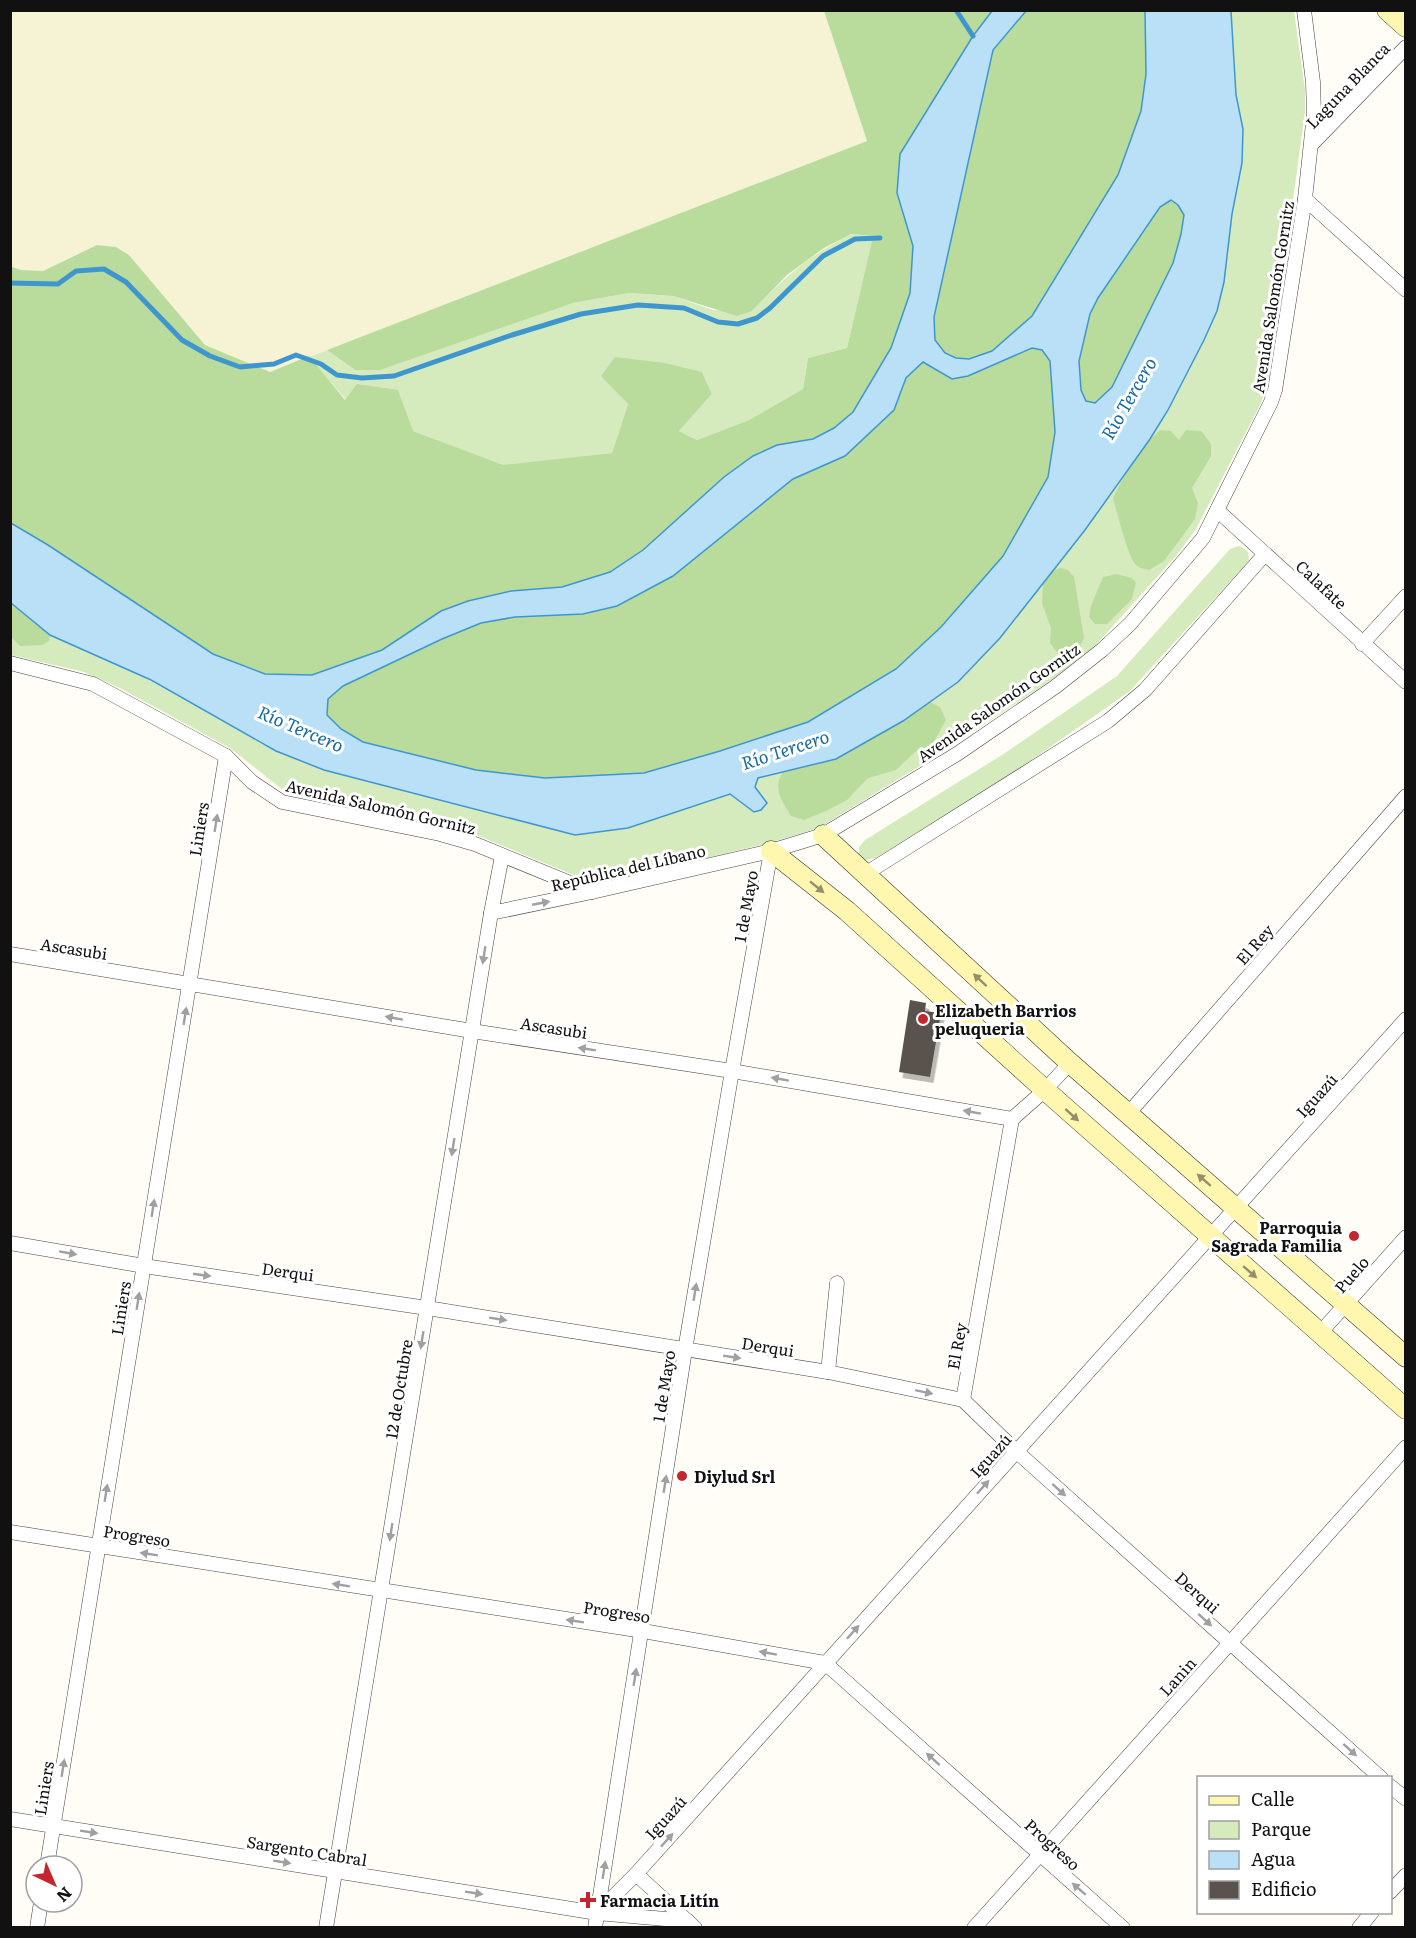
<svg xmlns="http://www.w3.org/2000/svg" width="1416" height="1938" font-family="Literata,serif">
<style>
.farmland{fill:#f6f3d4}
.green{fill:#d5ebbd}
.forest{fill:#b9dc9c}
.water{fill:#b9e0f7;stroke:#3f96cf;stroke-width:1.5;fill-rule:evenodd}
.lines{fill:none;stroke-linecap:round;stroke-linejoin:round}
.stream{stroke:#3f96cf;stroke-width:5}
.building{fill:#5a524d;filter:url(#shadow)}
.minor-casing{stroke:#444;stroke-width:15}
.secondary-casing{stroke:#333;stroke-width:21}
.minor{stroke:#fff;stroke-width:14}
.secondary{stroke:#fff6b0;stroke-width:20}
.oneway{fill:#a0a0a0}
.oneway2{fill:#948f68}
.poi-dot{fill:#c4262e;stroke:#fff;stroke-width:2}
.labels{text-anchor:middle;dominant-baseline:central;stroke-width:6;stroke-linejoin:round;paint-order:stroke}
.street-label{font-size:16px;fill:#111;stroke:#fff}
.poi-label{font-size:16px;font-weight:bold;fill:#111;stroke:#fff;text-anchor:start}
.water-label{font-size:18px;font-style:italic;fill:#1768a6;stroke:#fff}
</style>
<defs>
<filter id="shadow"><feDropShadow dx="3.5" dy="6" stdDeviation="0" flood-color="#0004"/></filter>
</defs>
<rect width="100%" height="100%" fill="#fffdf5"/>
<polygon class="farmland" points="10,11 824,11 867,141 270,372 205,345 129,255 116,247 97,245 43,271 21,270 11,266"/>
<g class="green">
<polygon points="1231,11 1294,11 1305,90 1305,112 1269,376 1261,403 1196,529 1176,556 1094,647 1051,680 952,746 819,828 769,843 622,878 611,880 586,880 469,832 287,793 230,748 118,687 84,672 11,655 10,603 276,751 324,770 509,818 700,805 730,794 754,812 767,803 755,786 758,778 958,682 1000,638 1085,530 1150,439 1168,410 1204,340 1217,311 1224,282 1232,214 1242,163 1243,129 1236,95"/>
<path d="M851,234L873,236L847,348L808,358L803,389L749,420L697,440L679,431L712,394L702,372L602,376L628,404L612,453L503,466L413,431L346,400L309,357L327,350L355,370L573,303L629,293L673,296L713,310L752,311C785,277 808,256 851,234Z"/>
<polygon points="1238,546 1242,547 1248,552 1249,560 1246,564 1130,691 1016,771 876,858 866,860 859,855 859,847 865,840 1005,753 1117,676 1230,549"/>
</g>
<g class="forest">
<polygon points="824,11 992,11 973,36 900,154 897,193 913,246 910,294 891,348 853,412 834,428 813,439 777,445 753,456 724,477 643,550 610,572 562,587 511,591 441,611 382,650 312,675 265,674 213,654 48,545 11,523 10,266 21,270 43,271 97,245 116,247 129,255 205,345 270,372 309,356 345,400 357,384 398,390 413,431 503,465 612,453 628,404 601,376 615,357 665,363 702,372 712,394 679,431 697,440 749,420 803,389 808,358 847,348 873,236 851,234 824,248 787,275 752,311 737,316 673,296 629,293 573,303 380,370 355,370 327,350 867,141"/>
<polygon points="1026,11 1145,11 1146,74 1141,111 1118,175 1032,316 992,351 969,359 956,358 945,353 935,340 934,317 993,50"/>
<polygon points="1171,200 1178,205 1184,215 1181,234 1173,263 1112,387 1095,403 1086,401 1081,390 1079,361 1090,314 1098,298 1160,207"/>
<polygon points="1032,348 1042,350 1050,361 1055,432 1048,477 1003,556 941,627 896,669 808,722 720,751 644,773 545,778 476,770 363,742 341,729 327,715 328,699 343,686 442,639 481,623 515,617 698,556 793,479 845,456 894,410 906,378 923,361 968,376"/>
<path d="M1160,430L1171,431L1179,440L1186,430L1201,431L1211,444V456L1192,488L1198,503L1195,519L1164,561L1149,570C1145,569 1139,568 1136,565C1128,557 1117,512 1113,498C1125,473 1139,449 1160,430Z"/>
<polygon points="1061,568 1068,570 1074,577 1084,638 1078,651 1064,662 1050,643 1051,628 1042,603 1043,583 1052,571"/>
<polygon points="1116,574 1132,578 1136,583 1132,599 1107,624 1095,624 1089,617 1091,606 1103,577"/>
<polygon points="10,603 50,635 49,641 42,645 20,646 11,637"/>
<path d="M930,702L940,707L946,720L932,745L915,752L896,770L868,778L847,800L826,811L804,820L791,816C782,801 771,787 784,771L836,759L903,721Z"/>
</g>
<path class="water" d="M992,11H1026L993,50L934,317L935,340L945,353L956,358L969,359L992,351L1032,316L1118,175L1141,111L1146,74L1145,11H1231L1236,95L1243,129L1242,163L1232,214L1224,282L1217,311L1204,340L1168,410L1150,439L1085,530L1000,638L958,682L903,721L836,759L758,778L755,787L767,803L761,810L754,812L730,794L628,828L575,835L324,770L276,751L151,680L50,635L11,603V523L48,545L213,654L265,674L312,675L382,650L441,611L468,601L511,591L562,587L610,572L643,550L724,477L753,456L777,445L813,439L834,428L853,412L891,348L910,293L913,246L897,193L900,154L973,36ZM1171,200L1178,205L1184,215L1181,234L1173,263L1112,387L1095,403L1086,401L1081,390L1079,361L1090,314L1098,298L1160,207ZM1032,348L1042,350L1050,361L1055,432L1048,477L1003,556L941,627L896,669L808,722L720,751L644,773L545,778L476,770L363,742L341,729L327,715L328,699L343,686L442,639L481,623L515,617L583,614L617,606L673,576L793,479L845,456L894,410L906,378L923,362L952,379L968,376Z"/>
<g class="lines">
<g class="stream">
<polyline points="956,10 973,36"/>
<polyline points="10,283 58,284 76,271 104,269 126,282 182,340 210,356 240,367 274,364 296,355 321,364 337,375 362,378 394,376 512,335 581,314 638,305 684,308 718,322 738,324 757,318 770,308 823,256 855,239 880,238"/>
</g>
</g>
<polygon class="building" points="910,1000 926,1003 925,1011 941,1013 930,1077 899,1072"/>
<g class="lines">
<defs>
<g id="minor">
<polyline points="1311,145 1406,47"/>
<polyline points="1305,199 1406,290"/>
<polyline points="1217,510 1406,682"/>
<polyline points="1362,644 1406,596"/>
<polyline points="10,663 93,684 226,756 252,782 282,802 440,834 475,844 592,892"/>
<polyline points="865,874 1108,721 1145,690 1265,554"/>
<polyline points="491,913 592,892 771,851 823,835 957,754 1055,687 1102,650 1130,624 1203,538 1271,402 1275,390 1305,199 1314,114 1313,82 1304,10"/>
<polyline points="10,954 472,1031 732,1071 1012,1119 1045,1090 1070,1063"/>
<polyline points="1128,1114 1406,796"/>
<polyline points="10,1243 144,1266 427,1308 828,1372 963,1400 1016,1451 1381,1778"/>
<polyline points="1320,1333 1406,1237"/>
<polyline points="828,1372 837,1283"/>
<polyline points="963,1400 1012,1119"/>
<polyline points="10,1532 643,1631 825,1663 1123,1928"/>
<polyline points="1390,1786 1406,1799"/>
<polyline points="10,1819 597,1913 688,1921"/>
<polyline points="47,1866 226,756"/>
<polyline points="636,1874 695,1928"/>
<polyline points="1390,1892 1406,1875"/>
<polyline points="597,1913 636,1874 1406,1019"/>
<polyline points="37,1928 41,1902"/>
<polyline points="326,1928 491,913 502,856"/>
<polyline points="595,1928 685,1350 732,1071 771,851"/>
<polyline points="974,1928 1406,1447"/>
<polyline points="1359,1928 1372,1912"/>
</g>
<g id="secondary">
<polyline points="1387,10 1406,27"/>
<polyline points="823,835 1070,1063 1406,1357"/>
<polyline points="771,851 847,911 1045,1090 1406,1409"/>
</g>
</defs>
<use href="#minor" class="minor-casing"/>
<use href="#secondary" class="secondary-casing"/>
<use href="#minor" class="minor"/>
<use href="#secondary" class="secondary"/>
</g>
<defs><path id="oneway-solid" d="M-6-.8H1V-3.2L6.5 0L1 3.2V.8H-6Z" transform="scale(1.5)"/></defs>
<g class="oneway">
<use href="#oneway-solid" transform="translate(216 823) rotate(-81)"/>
<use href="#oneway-solid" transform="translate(541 903) rotate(-11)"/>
<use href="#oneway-solid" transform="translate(484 955) rotate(99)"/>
<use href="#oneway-solid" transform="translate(185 1016) rotate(-81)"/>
<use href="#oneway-solid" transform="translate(394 1018) rotate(-170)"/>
<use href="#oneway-solid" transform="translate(587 1049) rotate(-171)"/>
<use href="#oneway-solid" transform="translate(780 1079) rotate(-170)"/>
<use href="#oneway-solid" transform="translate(972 1112) rotate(-170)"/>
<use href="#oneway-solid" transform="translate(453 1147) rotate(99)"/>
<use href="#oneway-solid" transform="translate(153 1208) rotate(-81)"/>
<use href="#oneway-solid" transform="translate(68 1253) rotate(10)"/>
<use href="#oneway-solid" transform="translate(202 1275) rotate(8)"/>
<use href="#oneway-solid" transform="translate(695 1292) rotate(-81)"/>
<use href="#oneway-solid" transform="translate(138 1301) rotate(-81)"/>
<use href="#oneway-solid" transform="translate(498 1319) rotate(9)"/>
<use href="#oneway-solid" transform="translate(422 1340) rotate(99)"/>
<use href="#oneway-solid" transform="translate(732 1357) rotate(9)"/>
<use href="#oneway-solid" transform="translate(924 1392) rotate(12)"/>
<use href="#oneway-solid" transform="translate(665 1484) rotate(-81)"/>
<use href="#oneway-solid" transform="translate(983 1487) rotate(-48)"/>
<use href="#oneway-solid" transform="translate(1059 1490) rotate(42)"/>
<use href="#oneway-solid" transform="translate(106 1493) rotate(-81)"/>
<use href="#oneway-solid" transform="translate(391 1532) rotate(99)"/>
<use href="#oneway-solid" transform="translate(149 1554) rotate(-171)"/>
<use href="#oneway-solid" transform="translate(341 1585) rotate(-171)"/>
<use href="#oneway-solid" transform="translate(1205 1620) rotate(42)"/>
<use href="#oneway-solid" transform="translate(575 1621) rotate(-171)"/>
<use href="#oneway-solid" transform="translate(853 1632) rotate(-48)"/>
<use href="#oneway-solid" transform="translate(768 1653) rotate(-170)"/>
<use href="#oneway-solid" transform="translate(635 1677) rotate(-81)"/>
<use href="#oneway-solid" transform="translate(1350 1750) rotate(42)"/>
<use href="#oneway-solid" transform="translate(933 1759) rotate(-138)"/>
<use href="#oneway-solid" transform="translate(63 1768) rotate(-81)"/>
<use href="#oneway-solid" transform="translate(89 1832) rotate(9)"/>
<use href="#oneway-solid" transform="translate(667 1840) rotate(-48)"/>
<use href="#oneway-solid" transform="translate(282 1862) rotate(9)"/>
<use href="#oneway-solid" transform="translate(604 1870) rotate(-81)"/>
<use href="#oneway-solid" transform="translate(1079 1889) rotate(-139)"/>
<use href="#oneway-solid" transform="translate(474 1893) rotate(9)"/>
</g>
<g class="oneway2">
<use href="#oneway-solid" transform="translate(817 887) rotate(39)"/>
<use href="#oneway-solid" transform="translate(980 980) rotate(-137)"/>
<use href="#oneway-solid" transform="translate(1072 1115) rotate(42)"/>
<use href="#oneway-solid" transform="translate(1204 1180) rotate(-139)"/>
<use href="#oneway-solid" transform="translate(1250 1272) rotate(41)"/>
</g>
<g class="poi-dot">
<circle cx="923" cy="1019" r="6"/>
<circle cx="1354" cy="1236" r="6"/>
<circle cx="682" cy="1476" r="6"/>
<path d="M585 1891h6v6h6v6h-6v6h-6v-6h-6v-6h6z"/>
</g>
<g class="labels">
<g class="street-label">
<text transform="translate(1347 85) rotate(-46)">Laguna Blanca</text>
<text transform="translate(1272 297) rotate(-81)">Avenida Salomón Gornitz</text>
<text transform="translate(1322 584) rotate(43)">Calafate</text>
<text transform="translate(998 702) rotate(-35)">Avenida Salomón Gornitz</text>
<text transform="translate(381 806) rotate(13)">Avenida Salomón Gornitz</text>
<text transform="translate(198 829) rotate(-81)">Liniers</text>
<text transform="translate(628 867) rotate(-13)">República del Líbano</text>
<text transform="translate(745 906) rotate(-80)">1 de Mayo</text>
<text transform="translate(1254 944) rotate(-49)">El Rey</text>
<text transform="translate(74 948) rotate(9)">Ascasubi</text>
<text transform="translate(554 1027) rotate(9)">Ascasubi</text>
<text transform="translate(1316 1095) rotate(-48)">Iguazú</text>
<text transform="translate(288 1271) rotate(8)">Derqui</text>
<text transform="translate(1351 1274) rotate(-49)">Puelo</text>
<text transform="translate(120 1308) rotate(-81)">Liniers</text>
<text transform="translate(768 1346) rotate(9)">Derqui</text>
<text transform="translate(956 1346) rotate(-80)">El Rey</text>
<text transform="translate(663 1386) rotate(-81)">1 de Mayo</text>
<text transform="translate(398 1389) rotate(-81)">12 de Octubre</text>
<text transform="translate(990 1455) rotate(-48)">Iguazú</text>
<text transform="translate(137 1535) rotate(9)">Progreso</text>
<text transform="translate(1198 1592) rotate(42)">Derqui</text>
<text transform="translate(617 1611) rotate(9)">Progreso</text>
<text transform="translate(1177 1676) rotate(-48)">Lanin</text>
<text transform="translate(43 1788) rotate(-81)">Liniers</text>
<text transform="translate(665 1817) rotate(-48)">Iguazú</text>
<text transform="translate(1053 1844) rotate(42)">Progreso</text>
<text transform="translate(307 1850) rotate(9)">Sargento Cabral</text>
</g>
<g class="poi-label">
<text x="935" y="1010">Elizabeth Barrios<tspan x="935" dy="18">peluqueria</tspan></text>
<text x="1342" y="1227" text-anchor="end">Parroquia<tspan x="1342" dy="18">Sagrada Familia</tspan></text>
<text x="694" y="1476">Diylud Srl</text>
<text x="600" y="1900">Farmacia Litín</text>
</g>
<g class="water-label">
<text transform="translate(1128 398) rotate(-60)">Río Tercero</text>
<text transform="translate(301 728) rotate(23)">Río Tercero</text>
<text transform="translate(785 749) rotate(-18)">Río Tercero</text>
</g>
</g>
<rect width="1416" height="1938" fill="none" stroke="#111111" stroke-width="24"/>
<rect x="1197" y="1776" width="195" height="138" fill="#ffffff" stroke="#a0a0a0" stroke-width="1.5"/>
<rect x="1209" y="1796" width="30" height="9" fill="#fff6b0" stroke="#a0a0a0" stroke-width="1.5"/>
<text x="1251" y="1806" font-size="18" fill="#111111">Calle</text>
<rect x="1209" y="1821" width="30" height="18" fill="#d5ebbd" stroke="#a0a0a0" stroke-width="1.5"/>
<text x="1251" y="1836" font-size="18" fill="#111111">Parque</text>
<rect x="1209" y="1851" width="30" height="18" fill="#b9e0f7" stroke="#a0a0a0" stroke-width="1.5"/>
<text x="1251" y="1866" font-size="18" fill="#111111">Agua</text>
<rect x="1209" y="1881" width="30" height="18" fill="#5a524d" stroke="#a0a0a0" stroke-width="1.5"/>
<text x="1251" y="1896" font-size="18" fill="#111111">Edificio</text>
<g transform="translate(54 1884) rotate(136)"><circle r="28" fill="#ffffff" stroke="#a0a0a0" stroke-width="1.5"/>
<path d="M0-4.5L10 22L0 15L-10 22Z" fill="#c4262e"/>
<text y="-9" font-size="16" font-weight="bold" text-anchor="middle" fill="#111111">N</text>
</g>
</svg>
